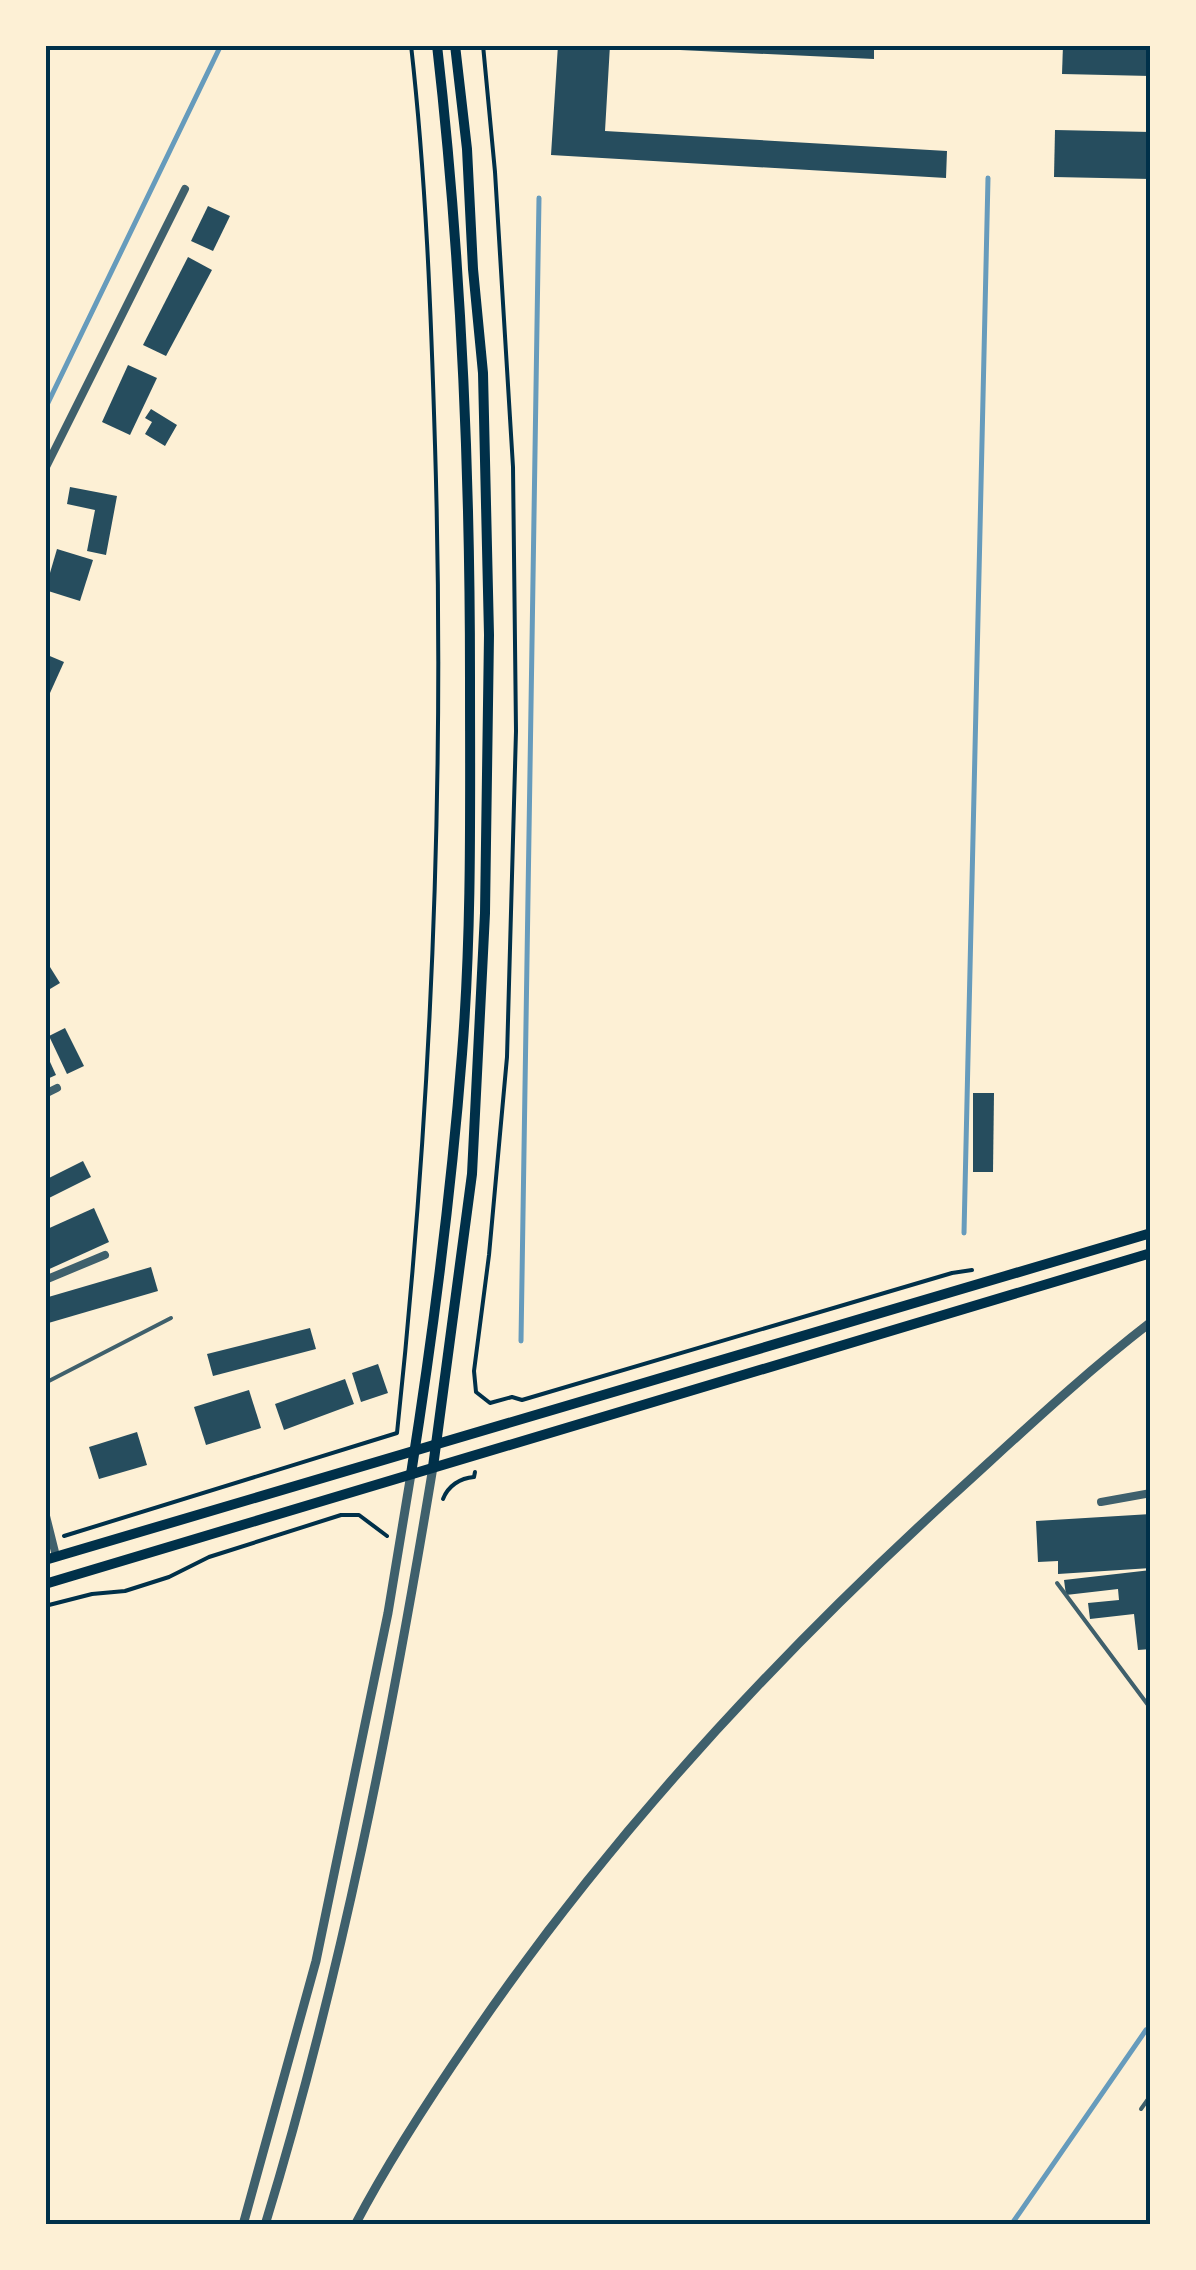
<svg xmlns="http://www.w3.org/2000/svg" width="1196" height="2270" font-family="Montserrat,sans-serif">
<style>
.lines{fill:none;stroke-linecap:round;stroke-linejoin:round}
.stream{stroke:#669bbc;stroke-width:5}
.building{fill:#264d5e}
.path{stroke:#003049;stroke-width:4}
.service{stroke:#3f606c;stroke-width:4}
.minor{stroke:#3f606c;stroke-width:8}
.tertiary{stroke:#3f606c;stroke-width:9}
.secondary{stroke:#003049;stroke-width:10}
.neatline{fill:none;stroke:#003049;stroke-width:4}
</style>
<rect width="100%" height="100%" fill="#fdf0d5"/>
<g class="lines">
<g class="stream">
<polyline points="45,409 221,45"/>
<polyline points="964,1233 988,178"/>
<polyline points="521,1341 539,198"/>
<polyline points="1011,2225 1146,2030"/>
</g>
</g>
<g class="building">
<polygon points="558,45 610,45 605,131 947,151 946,178 551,155"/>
<polygon points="681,45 874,45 874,59 680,50"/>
<polygon points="1063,45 1151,45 1151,76 1062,74"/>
<polygon points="1055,130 1151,132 1151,179 1054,177"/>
<polygon points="208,206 230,216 213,251 191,241"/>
<polygon points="188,257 212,270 166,356 143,345"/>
<polygon points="128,365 157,378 130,435 102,422"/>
<polygon points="151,409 177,425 165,446 145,434 152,422 145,418"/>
<polygon points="70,487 117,496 106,555 87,551 95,510 67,504"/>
<polygon points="57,549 93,560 80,601 45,590"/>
<polygon points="45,654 64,662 45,704"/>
<polygon points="50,967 60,983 45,992 45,970"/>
<polygon points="65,1028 84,1066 67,1074 49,1036"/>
<polygon points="45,1051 56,1075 45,1080"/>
<polygon points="973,1093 994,1093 993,1172 973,1172"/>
<polygon points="83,1161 91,1177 45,1200 45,1180"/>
<polygon points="94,1208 109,1242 45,1271 45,1230"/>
<polygon points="151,1267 158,1291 45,1324 45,1298"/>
<polygon points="310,1328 316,1349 213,1376 207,1354"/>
<polygon points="378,1364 388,1393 361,1402 352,1373"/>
<polygon points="345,1379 354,1404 284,1430 275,1404"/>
<polygon points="249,1390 261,1428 206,1445 194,1407"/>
<polygon points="137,1432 147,1465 99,1479 89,1447"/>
<polygon points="1151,1514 1151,1568 1058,1574 1058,1561 1038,1562 1036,1521"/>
<polygon points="1151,1570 1151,1649 1138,1650 1134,1614 1090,1619 1088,1603 1119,1600 1118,1589 1066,1595 1064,1580"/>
</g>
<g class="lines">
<g class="path">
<polyline points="483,45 495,172 513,467 516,731 507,1057 489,1255 474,1371 476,1392 490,1403 512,1397 522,1400 952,1273 972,1270"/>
<path d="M443,1499C448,1486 460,1478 474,1477L475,1472"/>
<path d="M64,1536L397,1433C432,1105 445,774 435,445C431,311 426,178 411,45"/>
<polyline points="45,1606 92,1594 125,1591 169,1577 209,1557 341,1515 359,1515 387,1536"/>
</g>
<g class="service">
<polyline points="45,1383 171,1318"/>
<polyline points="1057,1583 1151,1709"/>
<polyline points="1141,2109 1151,2095"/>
</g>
<g class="minor">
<polyline points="45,469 185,189"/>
<polyline points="45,1094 57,1088"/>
<polyline points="45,1280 105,1255"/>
<polyline points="1101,1502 1151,1493"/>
<polyline points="45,1512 56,1556"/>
</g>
<g class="tertiary">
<polyline points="243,2225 316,1961 388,1613 411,1474"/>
<path d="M265,2225C341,1977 391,1722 433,1467"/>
<path d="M355,2225C389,2160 429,2099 471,2038C608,1837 772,1660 952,1496C1017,1437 1081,1376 1151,1322"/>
</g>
<g class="secondary">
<polyline points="433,1467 472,1174 485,913 489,635 483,373 473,269 467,149 455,45"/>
<path d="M411,1474C433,1334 451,1195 462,1054C472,929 470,803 470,677C470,466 461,255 437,45"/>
<polyline points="45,1560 1151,1233"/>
<polyline points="45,1584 1151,1253"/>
</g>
</g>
<rect width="1196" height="2270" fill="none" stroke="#fdf0d5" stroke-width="95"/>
<rect x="48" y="48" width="1100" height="2174" class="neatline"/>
</svg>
